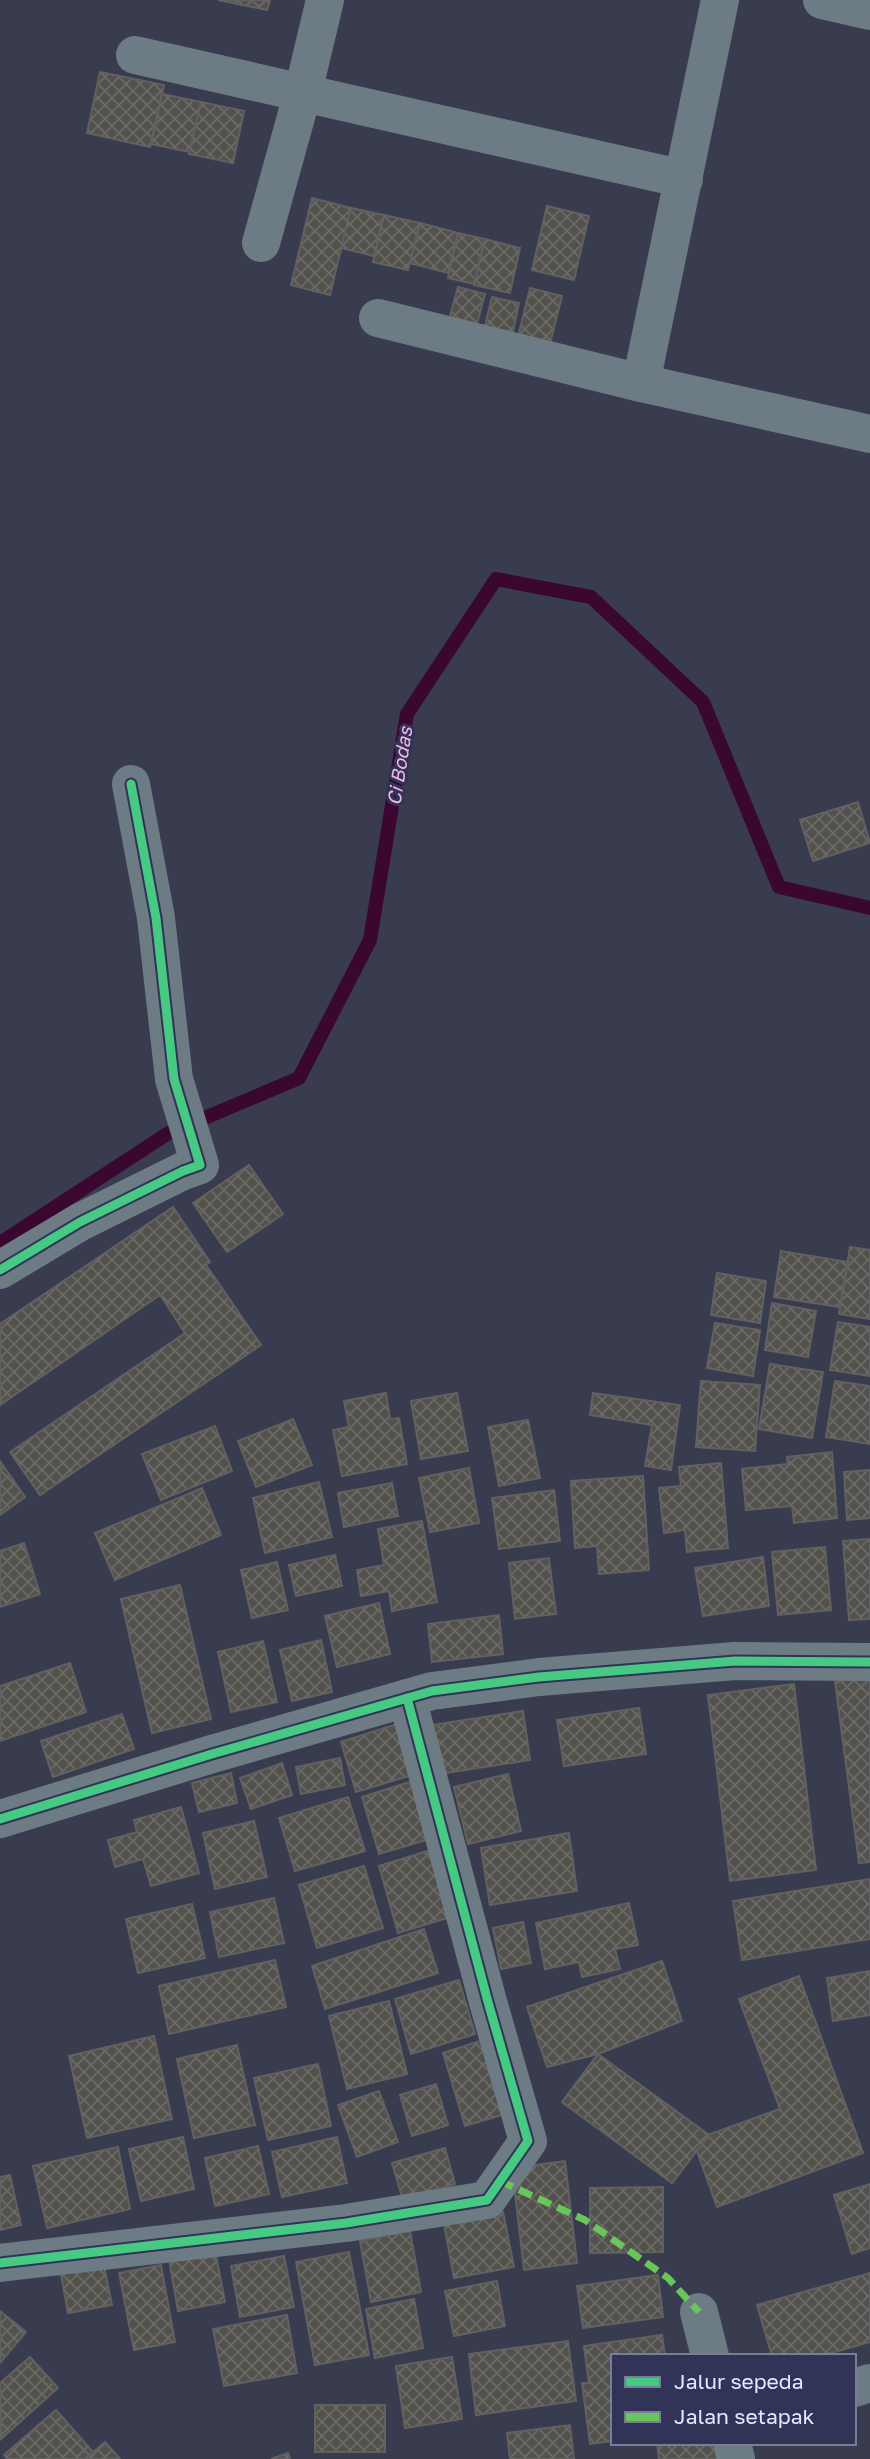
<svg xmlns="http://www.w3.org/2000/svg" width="870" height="2459" font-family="'Golos Text',sans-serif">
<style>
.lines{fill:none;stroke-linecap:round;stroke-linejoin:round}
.stream{stroke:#3a0731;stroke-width:14}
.building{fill:url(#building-cross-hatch);stroke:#626162;stroke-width:2}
.minor{stroke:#6d7c84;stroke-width:38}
.quiet{stroke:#6ac65a;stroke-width:7;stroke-dasharray:14 7;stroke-linecap:butt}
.cycleway-casing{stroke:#313457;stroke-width:13}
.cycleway{stroke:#46c982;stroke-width:9}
.labels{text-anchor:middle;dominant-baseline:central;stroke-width:6;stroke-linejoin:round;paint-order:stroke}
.water-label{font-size:19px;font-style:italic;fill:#f6b6e2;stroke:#313457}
</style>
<defs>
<pattern id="building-cross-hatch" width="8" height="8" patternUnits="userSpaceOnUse" patternTransform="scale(1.75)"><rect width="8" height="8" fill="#52514b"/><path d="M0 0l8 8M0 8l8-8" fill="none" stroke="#6b6a66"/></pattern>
</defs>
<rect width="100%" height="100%" fill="#393b4f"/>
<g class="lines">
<polyline class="stream" points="0,1243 167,1134 299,1078 370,940 407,714 496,579 591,597 703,702 779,887 870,908"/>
</g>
<g class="building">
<polygon points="218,0 270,0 267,10"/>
<polygon points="100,72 164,85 150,147 87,133"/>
<polygon points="162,94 201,102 190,152 151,144"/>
<polygon points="201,102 244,111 233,163 189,154"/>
<polygon points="312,198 351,208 330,295 291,285"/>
<polygon points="547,206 589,216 574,280 532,270"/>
<polygon points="351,208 384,215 374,256 341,248"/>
<polygon points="384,215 420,223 408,270 373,262"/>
<polygon points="420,223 458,233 448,273 410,263"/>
<polygon points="458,233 485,239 475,284 448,278"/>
<polygon points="485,239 520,248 510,293 474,285"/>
<polygon points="458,287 485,294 474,335 447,327"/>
<polygon points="530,288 562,296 549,348 517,341"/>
<polygon points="492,297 519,303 511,341 483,334"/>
<polygon points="858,802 870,843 813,861 800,820"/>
<polygon points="249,1165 283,1214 227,1252 193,1203"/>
<polygon points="173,1207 210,1262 206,1265 261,1345 40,1495 10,1452 185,1333 160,1295 0,1405 0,1324"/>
<polygon points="850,1247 870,1250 870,1319 839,1314"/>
<polygon points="781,1251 848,1262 840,1307 774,1297"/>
<polygon points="717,1273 766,1281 760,1323 711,1315"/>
<polygon points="772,1303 816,1311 808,1357 765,1350"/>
<polygon points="838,1322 870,1327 870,1376 830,1370"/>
<polygon points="715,1323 760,1330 753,1376 707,1368"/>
<polygon points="770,1364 823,1372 812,1438 759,1429"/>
<polygon points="701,1381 760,1385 755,1451 696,1447"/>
<polygon points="835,1381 870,1386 870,1444 826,1437"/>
<polygon points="386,1393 390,1419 399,1418 407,1464 342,1476 333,1430 349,1427 344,1401"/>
<polygon points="457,1393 468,1451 421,1459 411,1401"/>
<polygon points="593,1393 680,1405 671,1470 645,1466 652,1425 590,1415"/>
<polygon points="293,1419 312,1465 256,1487 238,1441"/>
<polygon points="528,1420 540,1478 499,1486 488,1427"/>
<polygon points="215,1426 232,1471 161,1500 142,1454"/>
<polygon points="832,1452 837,1518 794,1523 792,1506 746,1510 742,1469 788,1464 787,1457"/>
<polygon points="0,1461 25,1497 0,1515"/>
<polygon points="721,1463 728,1548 687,1552 685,1530 664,1533 659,1488 681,1486 679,1467"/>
<polygon points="469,1468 479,1523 430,1532 419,1478"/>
<polygon points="870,1470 870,1518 847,1520 844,1472"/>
<polygon points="643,1476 649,1570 599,1574 597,1546 575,1548 571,1481"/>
<polygon points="319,1482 332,1537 265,1553 253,1498"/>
<polygon points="392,1483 398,1516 344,1527 338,1493"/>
<polygon points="202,1488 221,1535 115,1580 95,1533"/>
<polygon points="554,1490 560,1541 499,1549 492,1498"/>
<polygon points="422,1521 437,1602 392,1611 389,1591 361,1596 357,1570 384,1565 378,1529"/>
<polygon points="870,1539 870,1619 849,1620 843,1541"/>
<polygon points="24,1543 40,1594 0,1607 0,1551"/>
<polygon points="825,1547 831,1610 778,1615 772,1552"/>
<polygon points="335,1555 342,1586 296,1596 289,1565"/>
<polygon points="763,1557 769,1606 703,1616 695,1568"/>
<polygon points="549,1558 556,1614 515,1619 509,1563"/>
<polygon points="277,1562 288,1610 252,1618 241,1570"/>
<polygon points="180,1585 211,1719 152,1733 121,1599"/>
<polygon points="379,1603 390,1654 337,1667 325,1616"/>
<polygon points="499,1615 503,1654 432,1662 428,1624"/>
<polygon points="321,1640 332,1692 292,1701 280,1650"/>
<polygon points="263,1641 277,1702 231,1712 218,1652"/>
<polygon points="70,1663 86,1712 0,1741 0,1686"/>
<polygon points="870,1670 870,1862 859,1863 834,1674"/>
<polygon points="794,1684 816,1870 730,1881 708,1695"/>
<polygon points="639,1708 646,1754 564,1766 557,1720"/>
<polygon points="523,1711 530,1760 439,1774 432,1725"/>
<polygon points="122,1714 134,1749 53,1777 41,1741"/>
<polygon points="397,1724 412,1775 356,1792 341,1742"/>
<polygon points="340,1758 345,1785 301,1794 296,1767"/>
<polygon points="282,1763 292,1795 251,1809 240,1778"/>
<polygon points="231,1773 237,1803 199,1812 192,1783"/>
<polygon points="508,1774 521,1831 468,1844 454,1787"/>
<polygon points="416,1780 433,1838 379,1854 362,1797"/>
<polygon points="348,1797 365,1851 295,1871 279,1818"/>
<polygon points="181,1807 199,1873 151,1886 143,1859 115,1867 108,1840 137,1832 134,1820"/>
<polygon points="254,1821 267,1877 215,1889 203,1833"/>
<polygon points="569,1833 577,1891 490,1905 481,1848"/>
<polygon points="437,1848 457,1915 398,1933 379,1866"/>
<polygon points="364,1866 383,1928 317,1948 299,1885"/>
<polygon points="870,1879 870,1939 742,1960 733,1901"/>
<polygon points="274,1898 284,1943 219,1957 210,1912"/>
<polygon points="629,1903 638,1945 615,1949 620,1969 582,1977 579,1962 545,1969 536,1923"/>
<polygon points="192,1904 205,1958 138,1973 126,1919"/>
<polygon points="523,1922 531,1963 501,1969 493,1928"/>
<polygon points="424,1929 438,1973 325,2009 312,1966"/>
<polygon points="275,1960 286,2007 169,2034 159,1986"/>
<polygon points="662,1961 682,2021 598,2054 547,2067 527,2007"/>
<polygon points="870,1971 870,2015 833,2021 827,1978"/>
<polygon points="799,1976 863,2153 717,2207 693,2140 780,2109 739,1999"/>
<polygon points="459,1980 475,2034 411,2054 395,1999"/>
<polygon points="389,2001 407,2074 347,2089 329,2016"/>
<polygon points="154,2036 172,2119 87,2138 69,2056"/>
<polygon points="486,2039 508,2113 465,2126 443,2053"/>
<polygon points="237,2045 255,2125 194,2138 177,2059"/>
<polygon points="598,2054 709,2135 672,2183 562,2102"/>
<polygon points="318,2064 331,2126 268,2140 254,2078"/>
<polygon points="436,2084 448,2125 412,2136 400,2095"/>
<polygon points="379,2091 398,2142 357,2157 338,2105"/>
<polygon points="183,2137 194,2189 141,2201 129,2149"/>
<polygon points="337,2137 347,2183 282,2197 272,2152"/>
<polygon points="258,2146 269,2194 215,2206 205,2158"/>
<polygon points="118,2147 130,2209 47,2228 33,2166"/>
<polygon points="445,2148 455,2184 403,2200 392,2163"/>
<polygon points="565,2161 577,2263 524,2270 512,2168"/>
<polygon points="10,2175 21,2225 0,2230 0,2177"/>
<polygon points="870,2184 870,2248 852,2254 834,2195"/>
<polygon points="663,2187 663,2252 590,2253 590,2188"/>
<polygon points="503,2212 514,2267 454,2278 444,2224"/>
<polygon points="410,2231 421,2292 371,2302 360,2241"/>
<polygon points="215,2250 225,2302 178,2311 169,2259"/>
<polygon points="349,2252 369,2355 315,2365 296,2262"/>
<polygon points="284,2256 294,2307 240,2317 231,2266"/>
<polygon points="103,2261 112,2305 68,2313 60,2269"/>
<polygon points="161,2265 175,2342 134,2350 119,2273"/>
<polygon points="870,2273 870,2342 821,2356 772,2356 757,2305"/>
<polygon points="658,2275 663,2317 583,2328 577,2286"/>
<polygon points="497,2281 505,2326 454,2336 445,2291"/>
<polygon points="414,2299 423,2348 375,2358 366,2309"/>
<polygon points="0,2311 26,2332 0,2363"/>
<polygon points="287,2315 297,2373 224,2386 213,2329"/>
<polygon points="662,2335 665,2356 613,2356 613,2441 590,2444 582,2383 589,2383 584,2346"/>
<polygon points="568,2341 576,2401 476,2415 469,2354"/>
<polygon points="30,2357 58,2388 1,2439 0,2383"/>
<polygon points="452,2357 462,2419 405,2428 396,2366"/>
<rect x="315" y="2405" width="70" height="47"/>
<polygon points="56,2410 93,2452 85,2459 7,2459 4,2455"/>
<polygon points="570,2425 574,2459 510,2459 507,2433"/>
<polygon points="105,2442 120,2459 85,2459 93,2452"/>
<polygon points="657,2443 720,2443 722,2459 659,2459"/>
<polygon points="288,2453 290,2459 271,2459"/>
</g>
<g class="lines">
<g class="minor">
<polyline points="822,0 870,11"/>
<polyline points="135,55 684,179"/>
<polyline points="261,243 303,92 325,0"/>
<polyline points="378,318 641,383 870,434"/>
<polyline points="641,383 720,0"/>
<polyline points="0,1270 80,1222 183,1171 200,1165 174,1079 156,918 131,784"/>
<polyline points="0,1819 212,1754 432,1691 539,1677 735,1661 870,1662"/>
<polyline points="0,2263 346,2223 487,2200 528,2141 488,2002 407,1698"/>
<polyline points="699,2312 710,2356"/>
<polyline points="854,2388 870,2383"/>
<polyline points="732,2443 736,2459"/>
</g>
<polyline class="quiet" points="500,2181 585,2220 668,2278 699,2312"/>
<defs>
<g id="cycleway">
<polyline points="0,1270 80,1222 183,1171 200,1165 174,1079 156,918 131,784"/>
<polyline points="0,1819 212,1754 432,1691 539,1677 735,1661 870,1662"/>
<polyline points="0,2263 346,2223 487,2200 528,2141 488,2002 407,1698"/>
</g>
</defs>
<use href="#cycleway" class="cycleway-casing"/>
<use href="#cycleway" class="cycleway"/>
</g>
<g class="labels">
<g class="water-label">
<text transform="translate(399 766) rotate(-81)">Ci Bodas</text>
</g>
</g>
<rect x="611" y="2354" width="245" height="91" fill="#313457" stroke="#797c9a" stroke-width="2"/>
<rect x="625" y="2377" width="35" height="10" fill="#46c982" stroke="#797c9a" stroke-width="2"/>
<text x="674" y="2389" font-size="21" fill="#e5e8ff">Jalur sepeda</text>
<rect x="625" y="2412" width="35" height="10" fill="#6ac65a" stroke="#797c9a" stroke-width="2"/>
<text x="674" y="2424" font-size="21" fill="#e5e8ff">Jalan setapak</text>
</svg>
